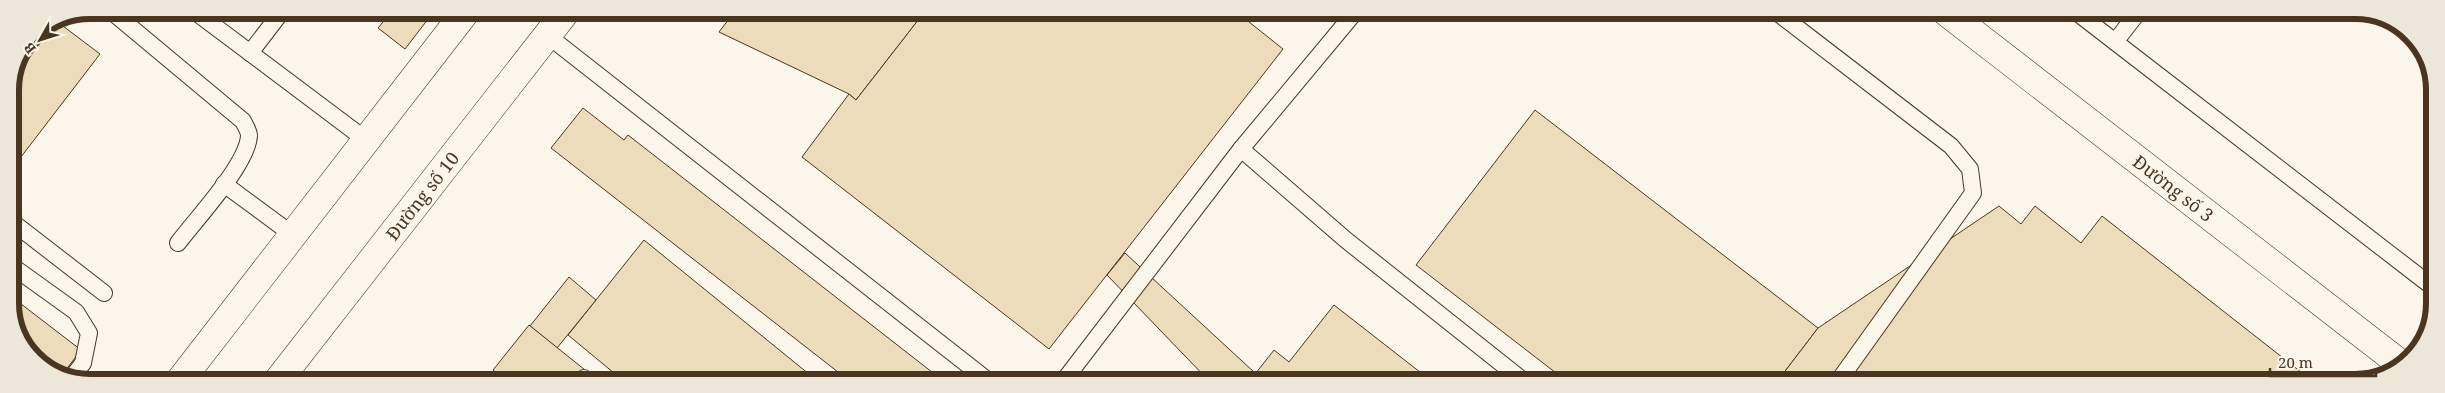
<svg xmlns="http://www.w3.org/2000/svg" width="2445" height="393" font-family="'Noto Serif',serif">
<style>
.building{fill:#ecdcbc;stroke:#4a3520}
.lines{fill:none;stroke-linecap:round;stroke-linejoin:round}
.service-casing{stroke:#4a3520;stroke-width:18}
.minor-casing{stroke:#4a3520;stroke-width:29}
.service{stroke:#fbf6e9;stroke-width:16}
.minor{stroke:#fbf6e9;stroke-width:28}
.labels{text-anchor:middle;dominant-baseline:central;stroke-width:4;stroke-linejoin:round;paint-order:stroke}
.street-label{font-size:18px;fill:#4a3520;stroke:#fbf6e9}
.rim{fill:none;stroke:#4a3520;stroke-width:6}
</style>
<rect width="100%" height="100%" fill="#fbf6e9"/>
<g class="building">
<polygon points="393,10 435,10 405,49 378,28"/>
<polygon points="736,10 926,10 856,100 849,94 719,32"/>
<polygon points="926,10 1234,10 1283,49 1049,349 802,157 849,94 856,100"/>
<polygon points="59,23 100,54 11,170 10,90 34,33"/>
<polygon points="583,108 624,140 628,135 946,383 852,383 551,148"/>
<polygon points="1535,110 1818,328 1776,383 1569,383 1416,265"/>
<polygon points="1999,206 2021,224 2035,206 2081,243 2102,216 2315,383 1776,383 1818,328"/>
<polygon points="644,240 820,383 626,383 568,335"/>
<polygon points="1125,253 1255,373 1248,383 1211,383 1107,275"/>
<polygon points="569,277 596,300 557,348 530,326"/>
<polygon points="12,297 81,350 62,375 37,363 13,324"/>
<polygon points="1334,305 1434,383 1248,383 1274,350 1289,362"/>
<polygon points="529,325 585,370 574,382 508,382 493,370"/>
</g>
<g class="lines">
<defs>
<g id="service">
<path d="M110,10L243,121C245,125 249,131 249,136C247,165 196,219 178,243"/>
<polyline points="193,10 366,140"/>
<polyline points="1353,10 1351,17 1241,149 1346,240 1526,383"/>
<polyline points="1774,10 1951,146 1970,169 1973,193 1837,383"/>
<polyline points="2075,11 2434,288"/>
<polyline points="547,35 991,383"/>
<polyline points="2115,42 2139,11"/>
<polyline points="250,53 283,10"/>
<polyline points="224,184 293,235"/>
<polyline points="11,221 104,293"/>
<polyline points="12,266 76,312 89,333 83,363 71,379"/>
<polyline points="580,382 584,378"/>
<polyline points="1062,383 1241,149"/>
</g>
<g id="minor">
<path id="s1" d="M1945,11L2402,365"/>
<polyline points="179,382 467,10"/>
<path id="s2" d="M277,382L567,10"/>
</g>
</defs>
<use href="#service" class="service-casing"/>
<use href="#minor" class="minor-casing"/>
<use href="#service" class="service"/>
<use href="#minor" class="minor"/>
</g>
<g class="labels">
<g class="street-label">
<text stroke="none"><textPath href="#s1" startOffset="289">Đường số 3</textPath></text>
<text stroke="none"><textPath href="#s2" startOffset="236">Đường số 10</textPath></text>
</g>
</g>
<path d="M0 0H2445V393H0ZM90 19H2355A71 71 0 0 1 2426 90V303A71 71 0 0 1 2355 374H90A71 71 0 0 1 19 303V90A71 71 0 0 1 90 19Z" fill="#ede7d9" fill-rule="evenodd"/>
<path class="rim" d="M90 19H2355A71 71 0 0 1 2426 90V303A71 71 0 0 1 2355 374H90A71 71 0 0 1 19 303V90A71 71 0 0 1 90 19Z"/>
<g transform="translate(40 40) rotate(231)" stroke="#fbf6e9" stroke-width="4" paint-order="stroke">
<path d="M0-4L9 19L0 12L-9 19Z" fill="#4a3520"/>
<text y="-8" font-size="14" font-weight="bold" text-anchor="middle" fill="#4a3520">B</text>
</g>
<path d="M2270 368v8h106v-8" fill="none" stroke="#4a3520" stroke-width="2.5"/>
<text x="2278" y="368" font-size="15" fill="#4a3520" stroke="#fbf6e9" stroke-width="4" paint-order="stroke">20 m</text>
</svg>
